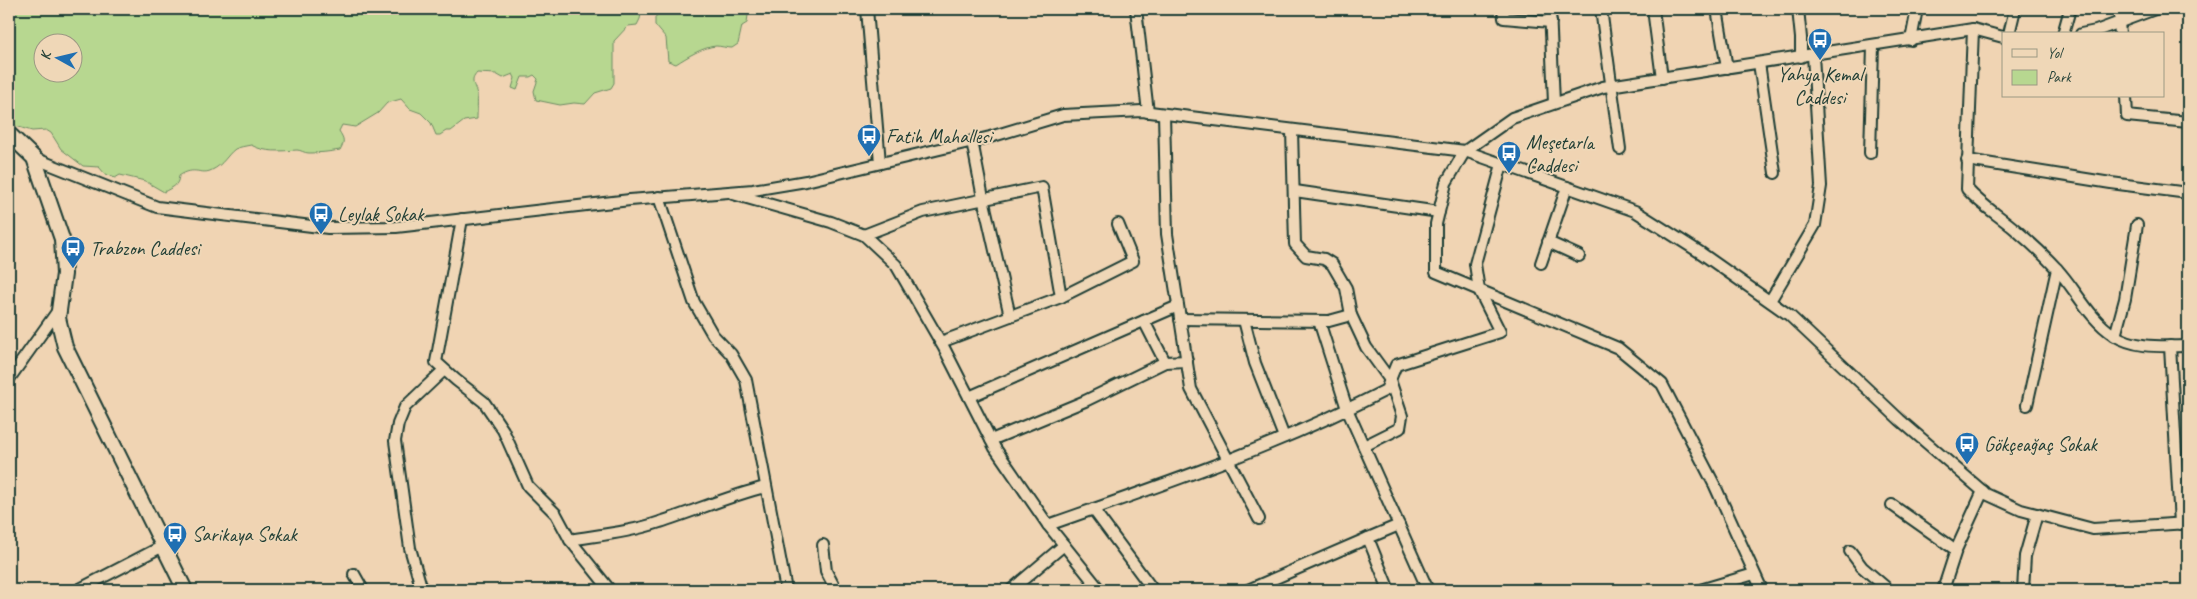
<svg xmlns="http://www.w3.org/2000/svg" width="2197" height="599" font-family="Caveat,sans-serif">
<style>
.green{fill:#b7d790;stroke:#6b8a62;fill-rule:evenodd}
.lines{fill:none;stroke-linecap:round;stroke-linejoin:round}
.street-casing{stroke:#1f3d34;stroke-width:14}
.secondary-casing{stroke:#1f3d34;stroke-width:18}
.street{stroke:#efd7b7;stroke-width:10}
.secondary{stroke:#efd7b7;stroke-width:14}
.labels{text-anchor:middle;dominant-baseline:central;stroke-width:4;stroke-linejoin:round;paint-order:stroke}
.poi-label{font-size:20px;fill:#1f3d34;stroke:#efd7b7;text-anchor:start}
</style>
<rect width="100%" height="100%" fill="#f0d4b3"/>
<filter id="ink" filterUnits="userSpaceOnUse"><feTurbulence type="fractalNoise" baseFrequency=".02" numOctaves="2"/><feDisplacementMap in="SourceGraphic" scale="10" xChannelSelector="R" yChannelSelector="G"/><feConvolveMatrix kernelMatrix="1 2 1 2 8 2 1 2 1" color-interpolation-filters="sRGB"/></filter>
<g filter="url(#ink)">
<g class="green">
<path d="M9,9H642L640,19L637,25L628,26L614,41V83L611,88L595,93L585,104L574,103L560,105L536,100L534,91L538,79L534,75L530,77H522L517,90L512,88L515,78L513,74L503,78L496,74L477,73C469,82 475,84 477,95C478,101 477,112 477,119L464,121L451,131H446L440,135H436L431,123L421,113L410,109L401,99L387,103L378,113L355,127L342,125L339,131C344,139 345,141 340,150C329,152 319,153 309,153C304,153 301,150 297,150C280,151 266,153 251,145C246,146 239,147 235,149C227,155 223,165 212,170C201,176 195,165 179,176C178,187 172,187 164,192L145,181L120,175L115,178L105,174L99,167L83,166L61,149L51,133L46,130L32,131L9,124ZM42,42H72V72H42Z"/>
<path d="M660,9H745L748,15L747,23L742,26L738,44L732,48C726,48 721,46 716,46C703,47 687,57 676,64L668,61L666,38L655,25V18Z"/>
</g>
<g class="lines">
<defs>
<g id="street">
<polyline points="867,9 880,163"/>
<polyline points="1136,9 1148,112"/>
<polyline points="1503,9 1504,18 1551,22"/>
<polyline points="1550,9 1554,103"/>
<polyline points="1601,9 1620,149"/>
<polyline points="1653,9 1662,78"/>
<polyline points="1717,9 1727,68"/>
<polyline points="1798,9 1801,38 1801,57"/>
<path d="M1973,29L1967,189C1982,206 2000,216 2017,231C2030,242 2044,255 2056,268C2076,289 2088,318 2114,335C2136,349 2163,346 2188,346"/>
<polyline points="2009,34 2015,9"/>
<polyline points="2063,34 2070,9"/>
<polyline points="2081,34 2096,31 2155,9"/>
<polyline points="2120,34 2119,22 2122,9"/>
<polyline points="1911,40 1917,9"/>
<polyline points="1759,63 1775,173"/>
<polyline points="2126,96 2127,116 2188,122"/>
<polyline points="1164,114 1167,234 1191,389 1259,519"/>
<polyline points="1292,130 1295,244 1306,256 1324,259 1332,264 1346,288 1351,315 1366,347 1390,380 1402,416 1400,428 1364,446"/>
<polyline points="972,141 983,198 1010,316"/>
<polyline points="1870,153 1873,46"/>
<polyline points="34,158 157,207 328,228 396,227 630,200 753,190 806,181 990,137 1063,115 1142,111 1465,151 1635,211 1701,253 1789,315 1900,420 1986,494 2021,510 2093,529 2188,523"/>
<polyline points="1967,160 2111,183 2188,193"/>
<polyline points="1295,191 1439,212"/>
<polyline points="733,194 831,222 864,235 896,265 944,348 995,448 1048,525 1100,590"/>
<polyline points="659,197 694,302 713,335 731,354 746,380 786,590"/>
<polyline points="462,219 436,362 456,380 484,402 503,430 528,486 556,514 570,540 610,590"/>
<polyline points="864,235 923,212 1042,187 1061,297"/>
<polyline points="1548,242 1579,256"/>
<polyline points="1541,263 1567,187"/>
<polyline points="1770,301 1815,225 1821,186 1813,55"/>
<polyline points="1180,319 1329,321 1351,315"/>
<polyline points="1244,320 1255,363 1284,437"/>
<polyline points="1144,321 1165,362"/>
<polyline points="1319,321 1347,409 1428,590"/>
<polyline points="2115,336 2125,299 2137,225"/>
<polyline points="941,342 1061,297 1133,261 1118,224"/>
<polyline points="2170,346 2180,524"/>
<polyline points="9,379 59,309"/>
<polyline points="969,397 1178,306"/>
<polyline points="2027,405 2057,269"/>
<polyline points="991,440 1085,401 1165,362 1187,361"/>
<polyline points="1892,505 1956,550"/>
<polyline points="1093,509 1153,590"/>
<path d="M1048,525C1162,485 1278,446 1386,390L1396,365L1500,332L1479,290L1475,264L1502,164"/>
<polyline points="1368,538 1399,525"/>
<path d="M570,540C600,535 631,532 660,522C695,511 729,496 765,487"/>
<polyline points="823,545 826,571 836,590"/>
<polyline points="1850,551 1862,567 1889,590"/>
<polyline points="354,574 363,590"/>
<polyline points="78,590 163,546"/>
<polyline points="422,590 410,548 395,441 398,424 405,407 444,370"/>
<polyline points="1011,590 1064,545"/>
<polyline points="1248,590 1368,538 1389,590"/>
<polyline points="1700,590 1754,574"/>
<polyline points="1762,590 1715,486 1662,384 1618,348 1436,272 1436,224 1446,183 1465,151 1512,118 1603,87 1973,29 2003,37"/>
<polyline points="1943,590 1956,550 1983,491"/>
<polyline points="2023,590 2025,556 2037,514"/>
</g>
<polyline id="secondary" points="9,134 34,158 62,239 64,274 58,318 65,347 185,590"/>
</defs>
<use href="#street" class="street-casing"/>
<use href="#secondary" class="secondary-casing"/>
<use href="#street" class="street"/>
<use href="#secondary" class="secondary"/>
</g>
</g>
<defs>
<symbol id="bus-pin" viewBox="-11 -11 22 30"><path d="M0 17L-7.5 6A9.5 9.5 0 1 1 7.5 6Z" fill="#1f6fb2" stroke="#efd7b7"/><path d="M-5-6H5V4H4V6H2V4H-2V6H-4V4H-5ZM-3.5-4V0h7V-4ZM-3.5 1.2v1.5H-2V1.2ZM2 1.2v1.5H3.5V1.2Z" fill="#fff"/></symbol>
</defs>
<g fill-rule="evenodd">
<use href="#bus-pin" x="1806" y="26" width="28" height="38"/>
<use href="#bus-pin" x="855" y="122" width="28" height="38"/>
<use href="#bus-pin" x="1495" y="139" width="28" height="38"/>
<use href="#bus-pin" x="307" y="200" width="28" height="38"/>
<use href="#bus-pin" x="59" y="234" width="28" height="38"/>
<use href="#bus-pin" x="1953" y="430" width="28" height="38"/>
<use href="#bus-pin" x="161" y="520" width="28" height="38"/>
</g>
<g class="labels">
<g class="poi-label">
<text x="1820" y="74" text-anchor="middle">Yahya Kemal<tspan x="1820" dy="23">Caddesi</tspan></text>
<text x="886" y="136">Fatih Mahallesi</text>
<text x="1526" y="142">Meşetarla<tspan x="1526" dy="23">Caddesi</tspan></text>
<text x="338" y="214">Leylak Sokak</text>
<text x="90" y="248">Trabzon Caddesi</text>
<text x="1984" y="444">Gökçeağaç Sokak</text>
<text x="192" y="534">Sarikaya Sokak</text>
</g>
</g>
<rect width="2197" height="599" fill="none" stroke="#efd7b7" stroke-width="30"/>
<rect x="15" y="15" width="2167" height="569" fill="none" stroke="#1f3d34" stroke-width="2" filter="url(#ink)"/>
<rect x="2002" y="32" width="162" height="65" fill="#efd7b7" stroke="#9c9983"/>
<rect x="2012" y="49" width="25" height="8" fill="#efd7b7" stroke="#9c9983"/>
<text x="2047" y="58" font-size="15" fill="#1f3d34">Yol</text>
<rect x="2012" y="70" width="25" height="15" fill="#b7d790" stroke="#9c9983"/>
<text x="2047" y="82" font-size="15" fill="#1f3d34">Park</text>
<g transform="translate(58 58) rotate(278)"><circle r="24" fill="#efd7b7" stroke="#9c9983"/>
<path d="M0-4L9 19L0 12L-9 19Z" fill="#1f6fb2"/>
<text y="-8" font-size="14" font-weight="bold" text-anchor="middle" fill="#1f3d34">K</text>
</g>
</svg>
